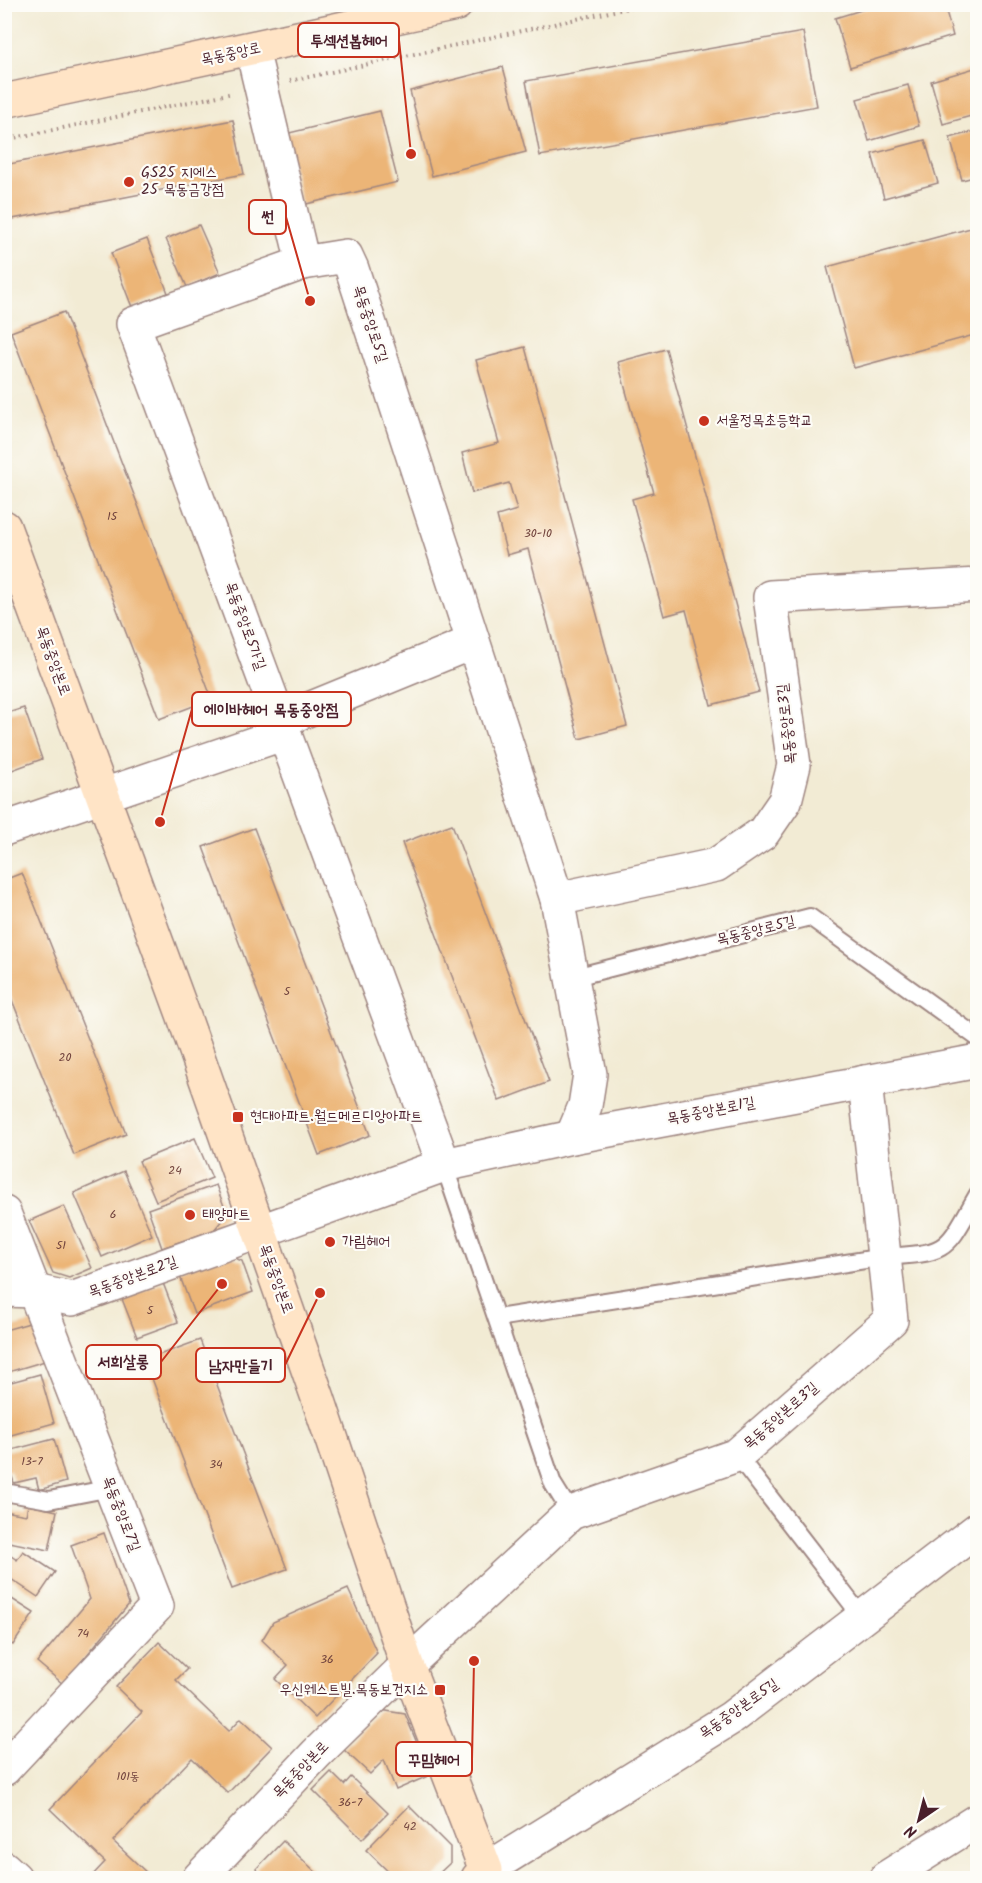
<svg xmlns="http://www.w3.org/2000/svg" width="982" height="1883" font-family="Kalam,'Poor Story',sans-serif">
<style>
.building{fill:#ecb577}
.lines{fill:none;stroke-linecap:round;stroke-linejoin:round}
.lane-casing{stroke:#9e8580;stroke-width:20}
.street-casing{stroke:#9e8580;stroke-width:36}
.secondary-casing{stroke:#9e8580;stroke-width:36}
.path{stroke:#9e8580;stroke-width:4;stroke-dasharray:1.5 4.5;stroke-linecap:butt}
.lane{stroke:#fff;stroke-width:16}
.street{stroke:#fff;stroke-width:33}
.secondary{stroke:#ffe4c6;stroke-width:33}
.poi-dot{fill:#c8321e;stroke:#fdfcf7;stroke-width:2}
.labels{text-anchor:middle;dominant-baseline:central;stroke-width:4.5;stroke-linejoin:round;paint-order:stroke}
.number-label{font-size:12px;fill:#72443e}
.street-label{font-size:15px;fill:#4a1f2b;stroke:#fdfcf7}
.poi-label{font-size:15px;fill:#4a1f2b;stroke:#fdfcf7;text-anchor:start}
.leader{fill:none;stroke:#c8321e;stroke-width:2}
.callout-dot{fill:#c8321e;stroke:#fdfcf7;stroke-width:2}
.callout{fill:#fdfcf7;stroke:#c8321e;stroke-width:2}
.callout-label{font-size:16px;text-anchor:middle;font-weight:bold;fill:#4a1f2b}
</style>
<rect width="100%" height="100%" fill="#fdfcf7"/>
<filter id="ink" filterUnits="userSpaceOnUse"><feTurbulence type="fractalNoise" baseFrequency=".0167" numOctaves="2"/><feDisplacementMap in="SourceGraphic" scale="12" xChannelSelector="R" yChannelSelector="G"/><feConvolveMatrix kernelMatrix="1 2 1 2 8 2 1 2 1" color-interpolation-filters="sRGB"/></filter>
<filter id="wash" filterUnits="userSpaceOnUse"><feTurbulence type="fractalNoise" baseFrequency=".008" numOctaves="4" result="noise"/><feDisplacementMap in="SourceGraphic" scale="24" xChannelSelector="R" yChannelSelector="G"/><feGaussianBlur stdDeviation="1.35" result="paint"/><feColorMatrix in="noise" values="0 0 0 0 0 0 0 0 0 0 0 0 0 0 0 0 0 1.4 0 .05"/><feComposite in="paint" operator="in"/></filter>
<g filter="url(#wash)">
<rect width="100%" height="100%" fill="#f2ebd4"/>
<g id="blocks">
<g class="building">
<polygon points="881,4 944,4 953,36 850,67 835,18"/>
<polygon points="803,32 817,106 540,156 526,81"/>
<polygon points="503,67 526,152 432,176 410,91"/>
<polygon points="978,67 978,114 943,124 931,81"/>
<polygon points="908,85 919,126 869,141 857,99"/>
<polygon points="380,111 398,182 302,205 285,134"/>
<polygon points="233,120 244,174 7,220 4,206 4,165"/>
<polygon points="978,130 978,176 962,180 950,138"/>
<polygon points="925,140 938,183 884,198 872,154"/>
<polygon points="199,225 220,273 187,287 166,239"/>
<polygon points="978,226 978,334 854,368 827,267"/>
<polygon points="147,239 168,293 132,307 111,253"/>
<polygon points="64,312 212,699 159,719 11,332"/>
<polygon points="525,347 627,726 579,739 528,549 507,555 497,516 517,510 509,483 472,493 462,453 499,443 476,360"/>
<polygon points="666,349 759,692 711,705 686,610 664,616 632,499 654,493 618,362"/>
<polygon points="24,708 42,759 4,773 4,714"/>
<polygon points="452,824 549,1082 499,1101 402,843"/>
<polygon points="254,828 370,1135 319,1155 203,847"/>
<polygon points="22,873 126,1134 74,1155 4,980 4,880"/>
<polygon points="195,1138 212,1178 156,1201 139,1161"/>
<polygon points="124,1171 152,1235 102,1257 74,1193"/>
<polygon points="216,1185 227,1214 214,1230 162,1248 148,1209"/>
<polygon points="64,1206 92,1268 69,1278 53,1273 29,1221"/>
<polygon points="226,1254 242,1261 253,1292 194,1314 178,1271"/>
<polygon points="163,1283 178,1322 137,1337 122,1299"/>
<polygon points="33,1322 45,1361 5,1373 5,1330"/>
<polygon points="200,1340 287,1569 232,1589 145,1360"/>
<polygon points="40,1374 54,1423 4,1437 4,1384"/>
<polygon points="54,1439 66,1482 39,1490 36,1478 14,1483 10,1470 4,1472 4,1452"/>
<polygon points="28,1505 57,1511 49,1550 4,1541 4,1511 26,1515"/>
<polygon points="104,1533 129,1604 63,1684 37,1662 90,1599 71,1545"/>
<polygon points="23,1551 55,1572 38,1597 5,1575 5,1552 17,1560"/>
<polygon points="348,1589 377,1653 315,1718 275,1679 288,1665 262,1640 273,1622"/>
<polygon points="4,1594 34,1613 13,1645 4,1639"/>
<polygon points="159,1642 187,1669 176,1680 229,1731 241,1718 272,1747 228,1793 192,1758 113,1841 149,1875 146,1878 90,1878 105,1862 50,1809 142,1712 116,1687"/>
<polygon points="380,1710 405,1714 430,1775 396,1790 384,1760 370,1774 343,1749"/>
<polygon points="331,1772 344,1785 351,1777 388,1813 362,1839 313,1790"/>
<polygon points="409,1806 450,1847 450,1863 434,1878 395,1878 366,1850"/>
<polygon points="283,1841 322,1878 265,1878 256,1869"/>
</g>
</g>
</g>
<g filter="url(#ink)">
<use href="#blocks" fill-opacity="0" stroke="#9e8580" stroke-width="1.5"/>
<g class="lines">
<defs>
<g id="lane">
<polyline points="571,978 810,917 978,1038"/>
<polyline points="444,1165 553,1484 571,1513"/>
<path d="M497,1318L884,1257C951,1253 945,1251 978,1194"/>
<polyline points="737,1455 862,1617"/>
<polyline points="4,1492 49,1500 111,1488"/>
</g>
<g id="street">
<polyline points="252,49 303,263 346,256 352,269 557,899 590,1074 585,1106 572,1137"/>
<polyline points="303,263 133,324 444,1165"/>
<polyline points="280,721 473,642"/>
<polyline points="4,829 285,733"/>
<polyline points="557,899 716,865 763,833 785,801 794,765 770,597 978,585"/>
<polyline points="4,1213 157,1606 4,1769"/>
<polyline points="4,1290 34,1291 72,1299 444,1165 572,1137 978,1061"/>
<polyline points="4,1868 15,1878"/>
<polyline points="486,1870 731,1718 978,1529"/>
<polyline points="199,1878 316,1754 407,1665 571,1513 737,1455 891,1320 865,1082"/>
<polyline points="886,1878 978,1820"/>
</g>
<g id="secondary">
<polyline points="4,101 456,4"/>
<polyline points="4,527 183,1014 318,1398 407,1665 486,1870 478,1878"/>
</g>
</defs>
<use href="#lane" class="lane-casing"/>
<use href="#street" class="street-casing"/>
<use href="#secondary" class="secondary-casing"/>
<g class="path">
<polyline points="290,81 646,4"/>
<polyline points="4,140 233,93"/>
</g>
<use href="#lane" class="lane"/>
<use href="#street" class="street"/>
<use href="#secondary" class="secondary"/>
</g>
</g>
<g class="poi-dot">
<circle cx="129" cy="182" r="6"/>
<circle cx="704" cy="421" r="6"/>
<rect x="232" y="1111" width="12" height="12" rx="3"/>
<circle cx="190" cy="1215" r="6"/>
<circle cx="330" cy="1242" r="6"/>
<rect x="434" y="1684" width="12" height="12" rx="3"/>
</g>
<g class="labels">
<g class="number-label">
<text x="112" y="516">15</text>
<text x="538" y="533">30-10</text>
<text x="287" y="991">5</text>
<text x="65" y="1057">20</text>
<text x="175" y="1170">24</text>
<text x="113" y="1214">6</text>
<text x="61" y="1245">51</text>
<text x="150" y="1310">5</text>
<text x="32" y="1461">13-7</text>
<text x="216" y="1464">34</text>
<text x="83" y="1633">74</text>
<text x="327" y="1659">36</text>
<text x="128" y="1776">101동</text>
<text x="350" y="1802">36-7</text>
<text x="410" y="1826">42</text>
</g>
<g class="street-label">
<text transform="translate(231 54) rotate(-12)">목동중앙로</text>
<text transform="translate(370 324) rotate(72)">목동중앙로5길</text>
<text transform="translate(245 626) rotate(70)">목동중앙로5가길</text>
<text transform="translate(53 661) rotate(70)">목동중앙본로</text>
<text transform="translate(787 724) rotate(-96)">목동중앙로3길</text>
<text transform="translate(756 931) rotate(-14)">목동중앙로5길</text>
<text transform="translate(711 1111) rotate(-11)">목동중앙본로1길</text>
<text transform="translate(133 1277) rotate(-20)">목동중앙본로2길</text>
<text transform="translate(276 1279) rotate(70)">목동중앙본로</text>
<text transform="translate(781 1416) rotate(-41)">목동중앙본로3길</text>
<text transform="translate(121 1514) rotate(69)">목동중앙로7길</text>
<text transform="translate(739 1709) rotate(-35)">목동중앙본로5길</text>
<text transform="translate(301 1770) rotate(-46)">목동중앙본로</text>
</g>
<g class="poi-label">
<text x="141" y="173">GS25 지에스<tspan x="141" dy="17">25 목동금강점</tspan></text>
<text x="716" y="421">서울정목초등학교</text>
<text x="250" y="1117">현대아파트.월드메르디앙아파트</text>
<text x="202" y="1215">태양마트</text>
<text x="342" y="1242">가림헤어</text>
<text x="428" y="1690" text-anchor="end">우신웨스트빌.목동보건지소</text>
</g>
</g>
<path class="leader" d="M411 154L399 40M310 301L286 217M160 822L192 709M222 1284L161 1362M320 1293L285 1365M474 1661L472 1759"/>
<g class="callout-dot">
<circle cx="411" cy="154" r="6"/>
<circle cx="310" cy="301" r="6"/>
<circle cx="160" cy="822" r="6"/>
<circle cx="222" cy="1284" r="6"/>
<circle cx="320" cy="1293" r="6"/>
<circle cx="474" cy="1661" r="6"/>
</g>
<g class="callout">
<rect x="298" y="23" width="101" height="34" rx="6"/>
<rect x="249" y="200" width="37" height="34" rx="6"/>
<rect x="192" y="692" width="159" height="34" rx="6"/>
<rect x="86" y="1345" width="75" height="34" rx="6"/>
<rect x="196" y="1348" width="89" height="34" rx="6"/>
<rect x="396" y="1742" width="76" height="34" rx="6"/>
</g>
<g class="callout-label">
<text x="349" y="46">투섹션봅헤어</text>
<text x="268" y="222">썬</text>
<text x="271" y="715">에이바헤어 목동중앙점</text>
<text x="123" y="1367">서희살롱</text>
<text x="241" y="1371">남자만들기</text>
<text x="434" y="1765">꾸밈헤어</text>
</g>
<rect width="982" height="1883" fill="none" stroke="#fdfcf7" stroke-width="24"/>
<g transform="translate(919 1820) rotate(215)" stroke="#fdfcf7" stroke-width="4.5" paint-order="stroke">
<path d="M0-4.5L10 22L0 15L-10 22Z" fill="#4a1f2b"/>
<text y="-9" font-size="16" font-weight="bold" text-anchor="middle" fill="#4a1f2b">N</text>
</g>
</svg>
